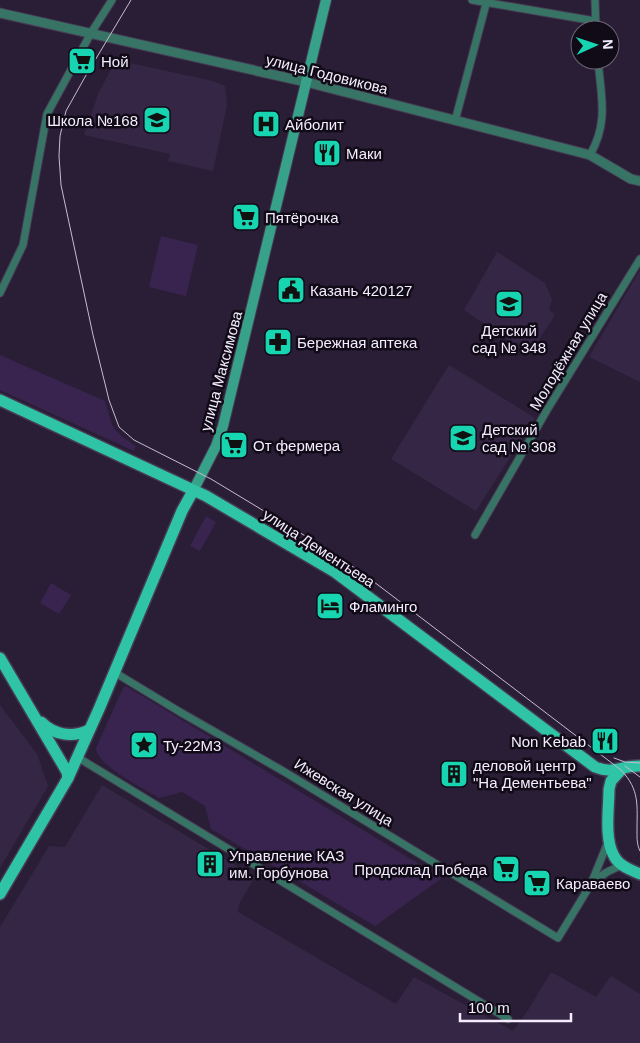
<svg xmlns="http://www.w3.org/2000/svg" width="640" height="1043" font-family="Helvetica,sans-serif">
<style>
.built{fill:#352645}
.green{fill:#38244e}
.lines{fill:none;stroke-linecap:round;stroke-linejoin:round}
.minor-casing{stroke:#463b53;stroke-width:9}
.tertiary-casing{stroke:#463b53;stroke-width:11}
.secondary-casing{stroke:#463b53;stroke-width:12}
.primary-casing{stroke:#463b53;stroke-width:14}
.minor{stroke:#377465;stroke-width:7}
.tertiary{stroke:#377465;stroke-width:9}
.secondary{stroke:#37a189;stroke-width:10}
.primary{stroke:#2fc4a5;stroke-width:11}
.tram{stroke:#c5bccf;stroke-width:1}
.labels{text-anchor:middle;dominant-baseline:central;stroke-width:5;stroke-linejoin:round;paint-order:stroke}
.poi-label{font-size:15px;fill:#f5edff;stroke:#100b16;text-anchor:start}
.street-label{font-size:15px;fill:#f5edff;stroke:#100b16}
</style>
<rect width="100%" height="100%" fill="#2a1e37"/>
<g class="built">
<polygon points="116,60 213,81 225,86 227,105 213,171 168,161 170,154 84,135 99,92"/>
<polygon points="497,252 545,283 552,300 549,309 555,315 529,355 464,310"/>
<polygon points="640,270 640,382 589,357"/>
<polygon points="449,365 535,418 476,511 391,459"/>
<polygon points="0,705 37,754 48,786 0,868"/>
<polygon points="102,785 255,877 239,904 238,912 396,1004 414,977 513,1031 528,1010 551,972 596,997 611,976 640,994 640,1043 0,1043 0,927 49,846 65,847"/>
</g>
<g class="green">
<polygon points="161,236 198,245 186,296 149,287"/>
<path d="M0,355L105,401C113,429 111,430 136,446L134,451L0,390Z"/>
<polygon points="206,516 216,522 200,551 190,546"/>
<polygon points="51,583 71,595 59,614 40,603"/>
<path d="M126,686L442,878L375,926L211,829L205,806L182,792L159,798C145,789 97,766 96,748L123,688Z"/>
</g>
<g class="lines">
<defs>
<g id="minor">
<polyline points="472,0 595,21"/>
<polyline points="595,0 596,30"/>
<polyline points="455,121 486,4"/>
<path d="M590,155C609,122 601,96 598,60"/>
<polyline points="0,293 23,245 47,114 91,33 112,0"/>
<polyline points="475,535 547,410 640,259"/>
<polyline points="114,672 180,712 283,771 558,938 591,884 608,842"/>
<polyline points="77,757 508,1019"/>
<polyline points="591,883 607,872 622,865"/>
</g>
<polyline id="tertiary" points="0,13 306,82 590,155 631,179 640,181"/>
<polyline id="secondary" points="193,491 216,446 223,426 326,0"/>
<g id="primary">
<path d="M0,400L206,496L335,572L595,767C615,775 622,765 640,766"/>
<polyline points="0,658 63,765 67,772 68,778"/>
<path d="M41,722C54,735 72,738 89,730"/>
<path d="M621,770L611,781L609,789C609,808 604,839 614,856C619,866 631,870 640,874"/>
<polyline points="0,894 68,778 99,709 182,511 193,491"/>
</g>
</defs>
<use href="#minor" class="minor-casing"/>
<use href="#tertiary" class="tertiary-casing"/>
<use href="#secondary" class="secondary-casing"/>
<use href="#primary" class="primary-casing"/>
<use href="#minor" class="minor"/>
<use href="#tertiary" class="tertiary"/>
<use href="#secondary" class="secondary"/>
<use href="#primary" class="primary"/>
<g class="tram">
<path d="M131,0L85,77L66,111L60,136L59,156L61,185L93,335L109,400L119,427L134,440L211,479L312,540L361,572L621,770C640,790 637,805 637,832C637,839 637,845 640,851"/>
<polyline points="614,758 625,762 640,763"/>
<polyline points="625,766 640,777"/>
</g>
</g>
<defs>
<symbol id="supermarket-square" viewBox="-11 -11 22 22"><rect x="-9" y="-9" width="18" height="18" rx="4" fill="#18d5b2" stroke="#100b16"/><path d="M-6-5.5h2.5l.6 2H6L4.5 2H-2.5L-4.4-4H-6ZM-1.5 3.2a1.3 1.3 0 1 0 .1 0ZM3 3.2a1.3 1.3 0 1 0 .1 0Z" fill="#111"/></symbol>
<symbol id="school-square" viewBox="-11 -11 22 22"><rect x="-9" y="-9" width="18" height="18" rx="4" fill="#18d5b2" stroke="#100b16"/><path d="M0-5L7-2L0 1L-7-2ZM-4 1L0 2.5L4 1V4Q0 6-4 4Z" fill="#111"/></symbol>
<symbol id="hospital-square" viewBox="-11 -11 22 22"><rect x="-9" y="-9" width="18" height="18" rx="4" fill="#18d5b2" stroke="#100b16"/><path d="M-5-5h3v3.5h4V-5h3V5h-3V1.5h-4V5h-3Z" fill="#111"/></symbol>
<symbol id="restaurant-square" viewBox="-11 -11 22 22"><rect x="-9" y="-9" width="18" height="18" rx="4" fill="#18d5b2" stroke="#100b16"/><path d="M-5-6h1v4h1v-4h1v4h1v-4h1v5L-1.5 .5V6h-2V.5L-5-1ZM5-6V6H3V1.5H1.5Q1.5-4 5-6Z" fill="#111"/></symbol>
<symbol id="civic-square" viewBox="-11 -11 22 22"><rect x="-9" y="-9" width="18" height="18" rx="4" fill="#18d5b2" stroke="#100b16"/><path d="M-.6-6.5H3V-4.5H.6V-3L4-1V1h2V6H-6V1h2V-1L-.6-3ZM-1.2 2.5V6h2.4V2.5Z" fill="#111"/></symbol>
<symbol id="pharmacy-square" viewBox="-11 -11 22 22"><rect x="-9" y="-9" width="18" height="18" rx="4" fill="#18d5b2" stroke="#100b16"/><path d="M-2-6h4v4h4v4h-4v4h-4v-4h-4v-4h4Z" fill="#111"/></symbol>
<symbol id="hotel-square" viewBox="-11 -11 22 22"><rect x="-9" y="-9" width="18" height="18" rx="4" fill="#18d5b2" stroke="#100b16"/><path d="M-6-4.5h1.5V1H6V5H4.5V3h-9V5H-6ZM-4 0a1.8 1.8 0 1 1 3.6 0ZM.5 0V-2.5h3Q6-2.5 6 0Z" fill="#111"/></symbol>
<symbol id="sight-square" viewBox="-11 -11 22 22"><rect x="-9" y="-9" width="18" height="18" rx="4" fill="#18d5b2" stroke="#100b16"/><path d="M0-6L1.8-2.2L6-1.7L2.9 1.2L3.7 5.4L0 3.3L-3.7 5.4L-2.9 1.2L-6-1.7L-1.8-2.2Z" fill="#111"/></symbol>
<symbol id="building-square" viewBox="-11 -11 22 22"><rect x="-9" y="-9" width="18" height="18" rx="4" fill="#18d5b2" stroke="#100b16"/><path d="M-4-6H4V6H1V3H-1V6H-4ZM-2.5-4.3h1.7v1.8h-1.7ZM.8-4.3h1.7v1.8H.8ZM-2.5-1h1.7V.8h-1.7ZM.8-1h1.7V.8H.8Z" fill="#111"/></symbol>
</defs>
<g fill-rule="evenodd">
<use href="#supermarket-square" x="66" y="45" width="32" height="32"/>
<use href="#school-square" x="141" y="104" width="32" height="32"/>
<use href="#hospital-square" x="250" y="108" width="32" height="32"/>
<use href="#restaurant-square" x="311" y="137" width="32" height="32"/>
<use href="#supermarket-square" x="230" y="201" width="32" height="32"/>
<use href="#civic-square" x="275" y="274" width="32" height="32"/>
<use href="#school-square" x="493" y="288" width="32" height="32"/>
<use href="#pharmacy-square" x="262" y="326" width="32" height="32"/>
<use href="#school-square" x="447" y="422" width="32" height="32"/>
<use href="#supermarket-square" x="218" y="429" width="32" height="32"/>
<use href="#hotel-square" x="314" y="590" width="32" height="32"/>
<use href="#restaurant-square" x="589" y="725" width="32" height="32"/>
<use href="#sight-square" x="128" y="729" width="32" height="32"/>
<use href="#building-square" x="438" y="758" width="32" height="32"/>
<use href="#building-square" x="194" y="848" width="32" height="32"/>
<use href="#supermarket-square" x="490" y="853" width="32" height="32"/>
<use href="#supermarket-square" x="521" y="867" width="32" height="32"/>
</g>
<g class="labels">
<g class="poi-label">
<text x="101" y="61">Ной</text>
<text x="138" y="120" text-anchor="end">Школа №168</text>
<text x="285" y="124">Айболит</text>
<text x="346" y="153">Маки</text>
<text x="265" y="217">Пятёрочка</text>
<text x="310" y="290">Казань 420127</text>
<text x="509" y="330" text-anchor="middle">Детский<tspan x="509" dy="17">сад № 348</tspan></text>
<text x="297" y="342">Бережная аптека</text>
<text x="482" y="429">Детский<tspan x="482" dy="17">сад № 308</tspan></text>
<text x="253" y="445">От фермера</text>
<text x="349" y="606">Фламинго</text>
<text x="586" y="741" text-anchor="end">Non Kebab</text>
<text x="163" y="745">Ту-22М3</text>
<text x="473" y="765">деловой центр<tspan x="473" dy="17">"На Дементьева"</tspan></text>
<text x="229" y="855">Управление КАЗ<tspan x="229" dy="17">им. Горбунова</tspan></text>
<text x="487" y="869" text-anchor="end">Продсклад Победа</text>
<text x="556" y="883">Караваево</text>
</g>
<g class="street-label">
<text transform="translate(327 74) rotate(14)">улица Годовикова</text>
<text transform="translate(568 351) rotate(-59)">Молодёжная улица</text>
<text transform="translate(221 371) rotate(-75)">улица Максимова</text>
<text transform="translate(319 548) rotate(33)">улица Дементьева</text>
<text transform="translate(344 792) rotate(32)">Ижевская улица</text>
</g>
</g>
<g transform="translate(595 45) rotate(87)"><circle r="24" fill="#100b16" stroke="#6c6573"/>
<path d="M0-4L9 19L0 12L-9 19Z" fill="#18d5b2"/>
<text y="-8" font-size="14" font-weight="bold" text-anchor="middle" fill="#f5edff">N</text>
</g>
<path d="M460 1013v8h111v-8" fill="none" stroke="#f5edff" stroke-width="2.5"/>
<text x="468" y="1013" font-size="15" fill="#f5edff" stroke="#100b16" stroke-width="4" paint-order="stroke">100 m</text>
</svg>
